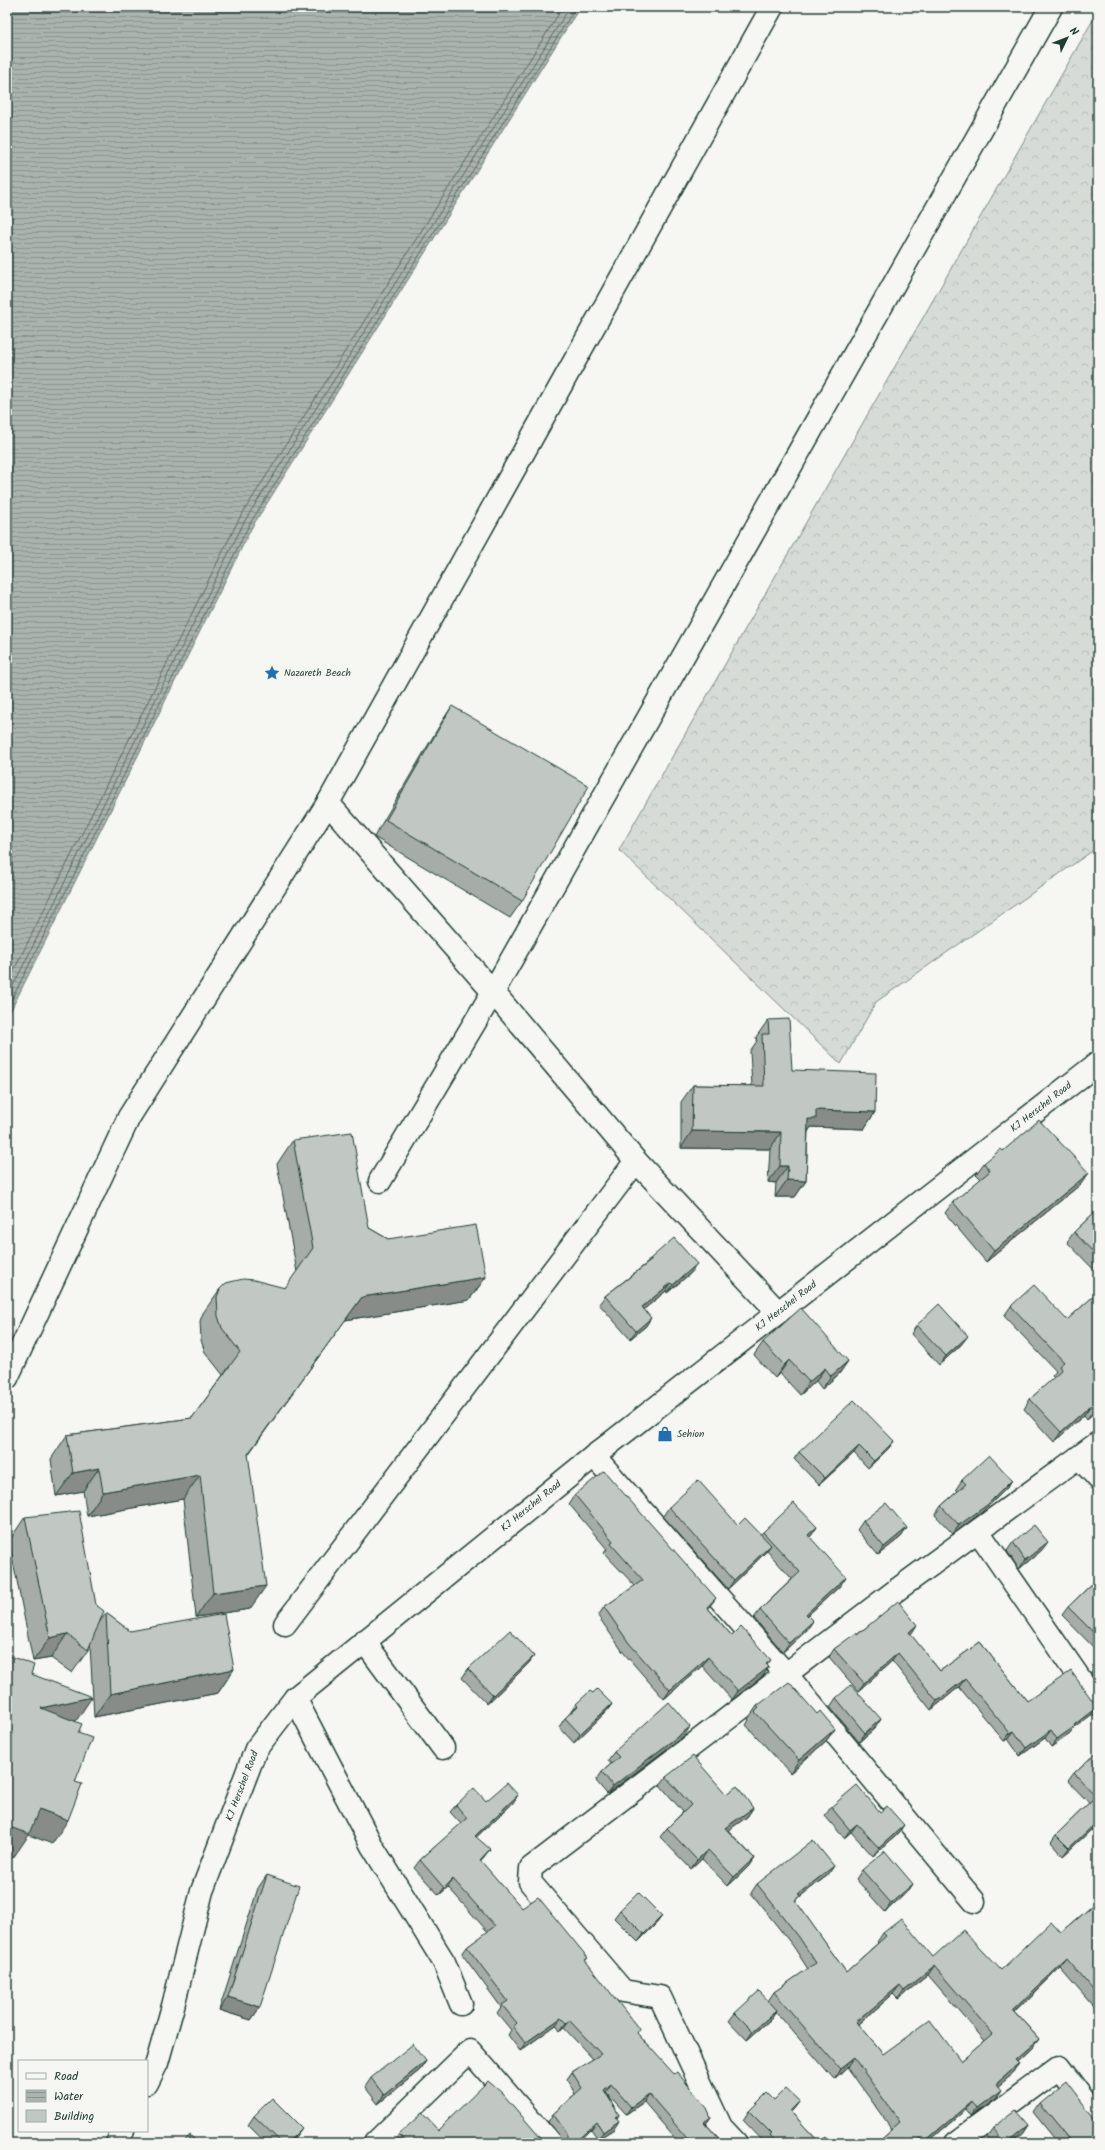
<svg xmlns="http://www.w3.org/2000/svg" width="1105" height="2150" font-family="Kalam,sans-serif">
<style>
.forest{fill:url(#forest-crowns);stroke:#7a8c85}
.water{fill:url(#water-rules);stroke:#72847d}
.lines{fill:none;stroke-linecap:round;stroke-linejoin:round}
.shore{stroke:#576c65;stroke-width:1}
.street-casing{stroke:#1f3d34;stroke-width:25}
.secondary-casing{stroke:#1f3d34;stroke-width:25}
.street{stroke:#f6f6f2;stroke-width:22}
.secondary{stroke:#f6f6f2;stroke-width:22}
.wall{fill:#a6aca8;stroke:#1f3d34;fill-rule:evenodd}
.shaded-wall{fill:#878c88;stroke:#1f3d34}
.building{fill:#c1c8c3;stroke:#1f3d34;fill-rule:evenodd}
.labels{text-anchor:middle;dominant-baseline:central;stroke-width:3.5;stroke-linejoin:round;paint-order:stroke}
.poi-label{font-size:10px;fill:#1f3d34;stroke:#f6f6f2;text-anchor:start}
.street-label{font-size:10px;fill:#1f3d34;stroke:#f6f6f2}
</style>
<defs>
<pattern id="forest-crowns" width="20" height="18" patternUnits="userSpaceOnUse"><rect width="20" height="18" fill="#d6dbd6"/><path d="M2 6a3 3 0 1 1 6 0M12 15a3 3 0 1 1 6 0" fill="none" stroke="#b7bdb8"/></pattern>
<pattern id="water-rules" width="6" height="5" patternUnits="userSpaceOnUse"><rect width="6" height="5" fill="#aab3ae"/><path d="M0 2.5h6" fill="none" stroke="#8a938e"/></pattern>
</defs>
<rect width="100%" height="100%" fill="#f6f6f2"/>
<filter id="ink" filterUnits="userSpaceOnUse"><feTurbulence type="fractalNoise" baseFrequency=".025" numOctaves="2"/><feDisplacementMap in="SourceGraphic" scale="8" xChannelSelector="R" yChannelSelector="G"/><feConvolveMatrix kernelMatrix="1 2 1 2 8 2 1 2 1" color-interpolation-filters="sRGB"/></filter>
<g filter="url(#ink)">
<polygon class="forest" points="1098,11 1098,847 876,1002 841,1064 619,850"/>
<polygon class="water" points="7,7 580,7 252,527 7,1018"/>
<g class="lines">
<g class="shore">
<polyline points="7,984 239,519 563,7"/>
<polyline points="7,998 244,522 570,7"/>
<polyline points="7,1009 249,525 576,7"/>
</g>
<defs>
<g id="street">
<polyline points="328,803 493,992 636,1161 778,1312"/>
<polyline points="380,1181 493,992 1051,7"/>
<polyline points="7,1378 129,1117 328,803 772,7"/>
<polyline points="594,1456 786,1674 974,1901"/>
<polyline points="1079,1457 1098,1478"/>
<polyline points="978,1531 1098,1705"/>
<polyline points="285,1624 636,1161"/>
<polyline points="364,1641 443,1748"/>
<polyline points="295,1698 372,1846 444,1962 461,2004"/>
<polyline points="375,2143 470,2051 550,2143"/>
<polyline points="736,2143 721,2127 660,1997 623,1991 530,1882 531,1868 898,1589 1098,1443"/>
<polyline points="956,2143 1059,2067 1098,2119"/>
</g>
<g id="secondary">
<polyline points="147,2083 157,2063 173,2006 202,1891 256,1749 295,1698 594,1456 1098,1063"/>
<polyline points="117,2143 123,2131"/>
</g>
</defs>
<use href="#street" class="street-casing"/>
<use href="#secondary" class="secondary-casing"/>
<use href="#street" class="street"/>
<use href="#secondary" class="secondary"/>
</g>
<g class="wall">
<polygon points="452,706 522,901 510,918 374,837 441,723"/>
<polygon points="768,1020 792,1070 875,1112 864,1129 811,1127 808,1132 806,1181 795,1197 775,1197 776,1183 768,1182 770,1149 681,1148 681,1102 693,1085 752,1086 750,1051 757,1041 756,1037"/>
<polygon points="293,1140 369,1228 388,1239 486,1277 469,1300 345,1320 248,1455 250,1609 196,1617 183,1499 87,1516 83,1491 56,1496 51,1459 67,1435 192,1418 223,1375 205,1352 201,1340 200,1321 203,1313 220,1289 285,1288 297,1272 277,1164"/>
<polygon points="984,1163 1081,1184 986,1262 945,1213 953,1202 981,1179 976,1174"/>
<polygon points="1098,1209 1098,1274 1067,1242 1074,1232"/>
<polygon points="650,1259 691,1273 667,1293 666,1291 644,1309 646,1326 630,1339 599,1304 605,1296 646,1264"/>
<polygon points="1098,1292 1098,1409 1087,1419 1084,1415 1054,1442 1024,1409 1030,1399 1054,1378 1052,1376 1056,1371 1004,1316 1011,1306 1067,1320"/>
<polygon points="917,1325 961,1345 939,1365 911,1334"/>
<polygon points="763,1342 848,1361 839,1374 822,1389 816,1381 800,1395 780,1373 775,1378 754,1355"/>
<polygon points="894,1441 888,1449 868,1468 854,1453 819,1485 794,1459 799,1452"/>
<polygon points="962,1480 1012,1480 1006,1489 981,1513 953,1534 935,1515 941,1506 958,1491 956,1489"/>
<polygon points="575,1495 710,1606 708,1608 732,1636 771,1660 767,1665 769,1667 763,1676 732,1700 702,1666 664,1699 623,1652 598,1616 604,1607 635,1586 604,1553 607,1549 569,1504"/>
<polygon points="669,1507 738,1525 761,1534 763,1532 817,1527 810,1537 840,1586 808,1615 807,1630 783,1652 754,1618 760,1610 792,1579 767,1551 728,1589 663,1516"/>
<polygon points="25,1517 98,1624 106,1613 130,1631 234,1669 218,1693 94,1717 90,1645 88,1650 72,1673 51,1658 33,1661 9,1541"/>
<polygon points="863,1521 907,1528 901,1537 878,1555 857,1530"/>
<polygon points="1013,1542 1042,1550 1019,1569 1007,1551"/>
<polygon points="1098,1578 1098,1652 1062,1615 1068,1607"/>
<polygon points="912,1633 910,1634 940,1671 980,1642 1027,1701 1097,1707 1091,1715 1074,1728 1070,1734 1051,1747 1045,1738 1020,1756 1008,1739 1004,1741 959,1687 931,1710 892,1661 858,1691 829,1657 834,1649 857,1635"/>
<polygon points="534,1656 528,1664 487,1704 462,1678 468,1669"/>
<polygon points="1098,1662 1098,1683 1091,1672"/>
<polygon points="593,1693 612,1704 606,1712 574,1743 559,1727 565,1718 570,1713 576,1704"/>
<polygon points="836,1698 881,1719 875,1728 859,1742 830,1707"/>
<polygon points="757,1706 817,1714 835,1729 826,1741 790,1773 746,1725 749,1720 748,1719"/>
<polygon points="684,1736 607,1794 596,1781 602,1772 611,1764 608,1760 614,1752"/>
<polygon points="1098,1751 1098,1836 1091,1830 1063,1856 1051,1842 1056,1835 1089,1803 1068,1781 1074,1773"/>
<polygon points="666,1777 726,1794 753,1808 747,1817 728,1830 754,1858 748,1867 728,1886 702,1859 691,1869 660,1837 667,1828 683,1812 660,1785"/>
<polygon points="486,1801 513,1803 476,1837 484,1857 480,1861 522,1908 588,1958 585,1961 637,2033 706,2124 723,2143 679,2143 644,2102 626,2114 606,2092 619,2115 617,2118 614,2129 598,2139 591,2129 577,2143 562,2143 562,2140 548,2122 553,2114 575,2094 567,2079 572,2072 593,2059 564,2028 560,2031 556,2025 520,2051 508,2035 511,2030 497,2013 501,2007 462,1954 467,1947 488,1932 448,1887 439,1895 414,1868 420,1860 461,1824 450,1812 456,1805"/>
<polygon points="831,1807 898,1834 873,1856 851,1832 844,1838 825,1816"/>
<polygon points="862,1870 913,1884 907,1892 885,1912 856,1879"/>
<polygon points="267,1875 260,2007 251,2020 219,2010 258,1888"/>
<path d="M828,1875L798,1898L796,1902L846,1972L878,1943L877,1942L883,1933L933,1957L1001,1970L1061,1933L1098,1901V2012L1060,1968L1015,2012L1039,2039L1032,2048L1018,2061L1020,2063L1014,2073L998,2086L995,2099L970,2117L965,2110L927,2143H876L892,2129L847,2067L834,2079L776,2012L771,2019L747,2040L729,2021L735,2013L768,2001L774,1992L808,1969L793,1946L751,1893L757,1884ZM928,1975L985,2041L961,2061L883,2054L858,2025L893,1994L898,1999Z"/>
<polygon points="620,1910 662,1916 656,1924 638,1942 614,1918"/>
<polygon points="426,2061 420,2070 378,2104 365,2087 371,2078"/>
<polygon points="774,2100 793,2110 791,2112 818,2141 831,2143 765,2143 743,2120 749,2111"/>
<polygon points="1039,2103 1094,2118 1098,2143 1058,2143 1033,2112"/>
<polygon points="254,2116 296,2136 290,2143 266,2143 248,2125"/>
<polygon points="1029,2125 1023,2134 1011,2143 991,2143 986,2136 992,2128"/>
<polygon points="438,2130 545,2143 395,2143 394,2142 399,2134"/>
</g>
<g class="shaded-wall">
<polygon points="816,1110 875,1112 864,1129 811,1127 805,1136 808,1119"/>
<polygon points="692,1131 781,1132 770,1149 681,1148"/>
<polygon points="780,1166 788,1166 776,1183 768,1182"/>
<polygon points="1089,1173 1081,1184 986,1262 994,1251"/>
<polygon points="787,1180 806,1181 795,1197 775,1197"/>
<polygon points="697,1264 691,1273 667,1293 673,1285"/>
<polygon points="486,1277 469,1300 345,1320 231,1477 362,1297"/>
<polygon points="671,1283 666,1291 636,1316 642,1307"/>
<polygon points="651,1318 646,1326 630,1339 636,1331"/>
<polygon points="968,1336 961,1345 939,1365 946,1356"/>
<polygon points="789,1360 780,1373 775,1378 784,1365"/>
<polygon points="848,1361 839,1374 822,1389 831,1376"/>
<polygon points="825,1368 816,1381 800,1395 809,1382"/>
<polygon points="1091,1405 1084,1415 1054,1442 1061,1432"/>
<polygon points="1098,1405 1098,1409 1087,1419 1094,1409"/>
<polygon points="894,1441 888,1449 868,1468 874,1461"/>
<polygon points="859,1446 854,1453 819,1485 825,1478"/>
<polygon points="99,1468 83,1491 56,1496 73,1473"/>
<polygon points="200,1475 183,1499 87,1516 103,1492"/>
<polygon points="1012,1480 1006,1489 981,1513 953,1534 959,1525"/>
<polygon points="817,1527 811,1536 802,1544 808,1535"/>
<polygon points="907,1528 901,1537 878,1555 884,1547"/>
<polygon points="1048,1542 1042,1550 1019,1569 1025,1560"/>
<polygon points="771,1545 765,1553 728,1589 734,1580"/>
<polygon points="846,1577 840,1586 800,1622 806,1614"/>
<polygon points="266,1586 250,1609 196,1617 213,1593"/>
<polygon points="716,1598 710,1606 701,1615 707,1607"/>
<polygon points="813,1621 807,1630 783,1652 789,1643"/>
<polygon points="917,1625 912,1633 903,1640 909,1632"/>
<polygon points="67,1634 51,1658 33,1661 50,1638"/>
<polygon points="898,1653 892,1661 858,1691 864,1683"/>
<polygon points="534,1656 528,1664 487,1704 493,1695"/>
<polygon points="708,1657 702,1666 664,1699 670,1690"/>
<polygon points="769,1667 763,1676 732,1700 738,1691"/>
<polygon points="234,1669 218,1693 94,1717 110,1694"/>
<polygon points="965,1679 959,1687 931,1710 937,1701"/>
<polygon points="92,1697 76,1721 24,1731 41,1708"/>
<polygon points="612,1704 606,1712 574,1743 580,1734"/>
<polygon points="1097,1707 1091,1715 1074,1728 1070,1734 1051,1747 1057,1739"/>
<polygon points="881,1719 875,1728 859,1742 865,1733"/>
<polygon points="690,1727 684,1736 607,1794 613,1786"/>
<polygon points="835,1729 826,1741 790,1773 799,1760"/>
<polygon points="1051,1730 1045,1738 1020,1756 1026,1748"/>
<polygon points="1014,1731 1008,1739 1004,1741 1010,1733"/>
<polygon points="518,1795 513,1803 470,1843 475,1836"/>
<polygon points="753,1808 747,1817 719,1837 725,1828"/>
<polygon points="39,1809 68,1820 52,1844 29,1835 13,1858 7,1856 7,1826"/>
<polygon points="1097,1822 1091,1830 1063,1856 1069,1848"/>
<polygon points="857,1824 851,1832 844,1838 850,1830"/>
<polygon points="904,1825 898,1834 873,1856 879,1848"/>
<polygon points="490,1849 484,1857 474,1868 480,1860"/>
<polygon points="708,1850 702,1859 691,1869 697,1860"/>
<polygon points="754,1858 748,1867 728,1886 734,1877"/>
<polygon points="834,1866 828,1875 798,1898 793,1905 788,1909 798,1894"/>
<polygon points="453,1879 448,1887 439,1895 444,1888"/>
<polygon points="913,1884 907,1892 885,1912 891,1903"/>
<polygon points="662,1916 656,1924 638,1942 644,1934"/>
<polygon points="1067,1959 1060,1968 1007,2019 1013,2010"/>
<polygon points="934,1966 928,1975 898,1999 904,1990"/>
<polygon points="900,1985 893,1994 850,2032 856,2022"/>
<polygon points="228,1997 260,2007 251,2020 219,2010"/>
<polygon points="777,2010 771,2019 747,2040 753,2031"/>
<polygon points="561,2018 556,2025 520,2051 525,2043"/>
<polygon points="569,2020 564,2028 560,2031 566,2023"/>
<polygon points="1039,2039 1032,2048 1010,2068 1016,2059"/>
<polygon points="854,2058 847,2067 834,2079 840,2069"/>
<polygon points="426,2061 420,2070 378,2104 384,2095"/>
<polygon points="1020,2063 1014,2073 990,2093 996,2084"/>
<polygon points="611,2084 606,2092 599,2097 604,2090"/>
<polygon points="1001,2090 995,2099 970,2117 977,2108"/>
<polygon points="649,2094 644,2102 626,2114 631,2107"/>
<polygon points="800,2101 793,2110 783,2120 790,2111"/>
<polygon points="972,2101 965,2110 927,2143 923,2143"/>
<polygon points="711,2117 706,2124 704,2122"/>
<polygon points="619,2121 614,2129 598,2139 603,2132"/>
<polygon points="597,2122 591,2129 577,2143 574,2143"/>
<polygon points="1029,2125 1023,2134 1011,2143 1007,2143"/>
<polygon points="302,2128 296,2136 290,2143 287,2143"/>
</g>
<g class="building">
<polygon points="452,706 589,786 522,901 386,820"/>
<polygon points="789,1019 792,1070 876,1073 875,1112 816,1110 816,1119 808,1119 806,1181 787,1180 788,1166 780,1166 781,1132 692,1131 693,1085 764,1086 762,1034 769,1034 768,1020"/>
<polygon points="1039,1120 1089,1173 994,1251 953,1202 990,1171 984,1163 1001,1149 1003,1151"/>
<polygon points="352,1132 369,1228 388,1239 476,1225 486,1277 362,1297 248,1454 266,1586 213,1593 200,1475 103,1492 99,1468 73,1473 67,1435 192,1418 240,1352 222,1328 218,1316 217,1297 220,1289 226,1283 243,1279 254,1280 285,1288 313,1248 293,1140"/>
<polygon points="1098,1209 1098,1257 1074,1232"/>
<polygon points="674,1238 697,1264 673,1285 671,1283 642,1307 651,1318 636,1331 605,1296 652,1260 650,1259"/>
<polygon points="1034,1285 1067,1320 1098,1292 1098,1405 1094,1409 1091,1405 1061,1432 1030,1399 1062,1370 1059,1366 1064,1362 1011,1306"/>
<polygon points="939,1304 968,1336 946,1356 917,1325"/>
<polygon points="801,1308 848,1361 831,1376 825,1368 809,1382 789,1360 784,1365 763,1342"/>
<polygon points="854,1400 894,1441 874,1461 859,1446 825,1478 799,1452"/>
<polygon points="989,1455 1012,1480 987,1505 959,1525 941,1506 966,1484 962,1480"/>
<polygon points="604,1471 716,1598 707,1607 732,1636 741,1627 771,1660 766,1664 769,1667 738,1691 708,1657 670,1690 629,1643 604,1607 643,1580 611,1544 613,1541 575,1495"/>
<polygon points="698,1480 738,1525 745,1518 771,1545 734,1580 669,1507"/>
<polygon points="794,1503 817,1527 808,1535 846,1577 806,1614 813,1621 789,1643 760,1610 800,1572 763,1532"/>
<polygon points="886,1503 907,1528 884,1547 863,1521"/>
<polygon points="79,1511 96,1605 104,1611 88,1650 67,1634 50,1638 25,1517"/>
<polygon points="1034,1525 1048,1542 1025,1560 1013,1542"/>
<polygon points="1098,1578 1098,1637 1068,1607"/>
<polygon points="898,1601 917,1625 909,1632 940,1671 980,1642 1027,1701 1071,1671 1097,1707 1074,1725 1075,1726 1057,1739 1051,1730 1026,1748 1014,1731 1010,1733 965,1679 937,1701 898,1653 864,1683 834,1649 856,1633 857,1635"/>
<polygon points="106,1613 130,1631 224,1614 234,1669 110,1694"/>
<polygon points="510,1630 534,1656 493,1695 468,1669"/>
<polygon points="7,1655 34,1665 31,1674 92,1697 41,1708 82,1724 78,1733 92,1738 75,1782 82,1784 68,1820 39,1809 29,1834 7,1826"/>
<polygon points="789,1682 817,1714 820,1711 835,1729 799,1760 755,1712 759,1708 757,1706"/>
<polygon points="851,1685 881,1719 865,1733 836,1698"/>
<polygon points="597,1689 612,1704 580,1734 565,1718 578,1706 576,1704 590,1691 593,1693"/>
<polygon points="669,1702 690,1727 613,1786 602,1772 619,1757 614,1752"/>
<polygon points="1098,1751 1098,1823 1097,1822 1069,1848 1056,1835 1096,1796 1074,1773"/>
<polygon points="693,1756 726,1794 737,1786 753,1808 725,1828 754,1858 734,1877 708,1850 697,1860 667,1828 691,1805 666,1777"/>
<polygon points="507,1783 518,1795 475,1836 490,1849 480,1860 522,1908 538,1897 588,1958 585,1960 639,2029 637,2033 674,2074 677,2072 707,2108 711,2117 704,2122 723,2143 691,2143 649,2094 631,2107 611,2084 604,2090 619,2115 616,2117 619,2121 603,2132 597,2122 574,2143 565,2143 567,2139 567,2133 553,2114 582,2088 572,2072 601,2054 569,2020 566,2023 561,2018 525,2043 513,2027 517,2023 502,2005 508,2001 467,1947 495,1926 453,1879 444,1888 420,1860 467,1818 456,1805 474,1788 486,1801"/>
<polygon points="857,1785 880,1812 887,1806 904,1825 879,1848 857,1824 850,1830 831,1807"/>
<path d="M813,1840L834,1866L798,1894L800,1896L795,1900L846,1972L886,1936L883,1933L901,1919L933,1957L963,1930L1001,1970L1051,1922L1061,1933L1098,1901V1996L1067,1959L1013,2010L1039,2039L1016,2059L1020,2063L996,2084L1001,2090L977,2108L972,2101L924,2142L921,2138L914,2143H876L900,2122L854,2058L840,2069L774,1992L816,1963L799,1937L757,1884ZM934,1966L993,2034L961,2061L930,2020L883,2054L856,2022L900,1985L904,1990Z"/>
<polygon points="885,1851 913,1884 891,1903 862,1870"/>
<polygon points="267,1875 299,1886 260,2007 228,1997"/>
<polygon points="638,1892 662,1916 644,1934 620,1910"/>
<polygon points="759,1991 777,2010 753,2031 735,2013"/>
<polygon points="413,2044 426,2061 384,2095 371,2078"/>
<polygon points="488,2081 502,2093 545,2143 408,2143 399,2134 422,2113 438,2130"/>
<polygon points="1066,2081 1094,2118 1098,2121 1098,2143 1072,2143 1039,2103"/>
<polygon points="786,2088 800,2101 790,2111 818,2141 825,2136 831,2143 777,2143 770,2135 772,2134 749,2111 767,2093 774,2100"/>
<polygon points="272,2098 302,2128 287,2143 282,2143 254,2116"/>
<polygon points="1016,2110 1029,2125 1007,2143 1004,2143 992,2128"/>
<polygon points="190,2135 198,2143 183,2143"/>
</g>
</g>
<defs>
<symbol id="sight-bare" viewBox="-9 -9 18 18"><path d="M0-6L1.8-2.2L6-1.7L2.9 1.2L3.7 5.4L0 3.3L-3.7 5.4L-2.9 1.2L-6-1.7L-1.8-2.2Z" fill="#1f6fb2" stroke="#f6f6f2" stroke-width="2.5" paint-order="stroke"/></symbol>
<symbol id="shop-bare" viewBox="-9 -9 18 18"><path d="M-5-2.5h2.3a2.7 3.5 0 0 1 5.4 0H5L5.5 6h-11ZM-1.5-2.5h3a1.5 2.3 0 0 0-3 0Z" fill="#1f6fb2" stroke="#f6f6f2" stroke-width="2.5" paint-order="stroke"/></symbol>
</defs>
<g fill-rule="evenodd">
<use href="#sight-bare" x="261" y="662" width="22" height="22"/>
<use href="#shop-bare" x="654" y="1423" width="22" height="22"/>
</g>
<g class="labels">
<g class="poi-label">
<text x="284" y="673">Nazareth Beach</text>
<text x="677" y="1434">Sehion</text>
</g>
<g class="street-label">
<text transform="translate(1041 1107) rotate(-38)">KJ Herschel Road</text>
<text transform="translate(786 1306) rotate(-38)">KJ Herschel Road</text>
<text transform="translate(531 1506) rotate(-39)">KJ Herschel Road</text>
<text transform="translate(242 1786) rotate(-69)">KJ Herschel Road</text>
</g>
</g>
<rect width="1105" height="2150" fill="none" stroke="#f6f6f2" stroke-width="24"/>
<rect x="12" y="12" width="1081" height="2126" fill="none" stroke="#1f3d34" stroke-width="1.5" filter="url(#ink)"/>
<rect x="18" y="2060" width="130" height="72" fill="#f6f6f2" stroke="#a0aca6"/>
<rect x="26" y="2073" width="20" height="6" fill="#f6f6f2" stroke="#a0aca6"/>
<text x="54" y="2080" font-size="12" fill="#1f3d34">Road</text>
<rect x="26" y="2090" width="20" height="12" fill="url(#water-rules)" stroke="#a0aca6"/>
<text x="54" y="2100" font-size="12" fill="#1f3d34">Water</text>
<rect x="26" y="2110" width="20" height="12" fill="#c1c8c3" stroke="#a0aca6"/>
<text x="54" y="2120" font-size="12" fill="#1f3d34">Building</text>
<g transform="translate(1067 38) rotate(47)" stroke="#f6f6f2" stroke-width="3" paint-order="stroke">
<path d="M0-3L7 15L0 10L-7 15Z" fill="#1f3d34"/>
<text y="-6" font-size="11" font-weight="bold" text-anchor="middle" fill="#1f3d34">N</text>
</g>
</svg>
